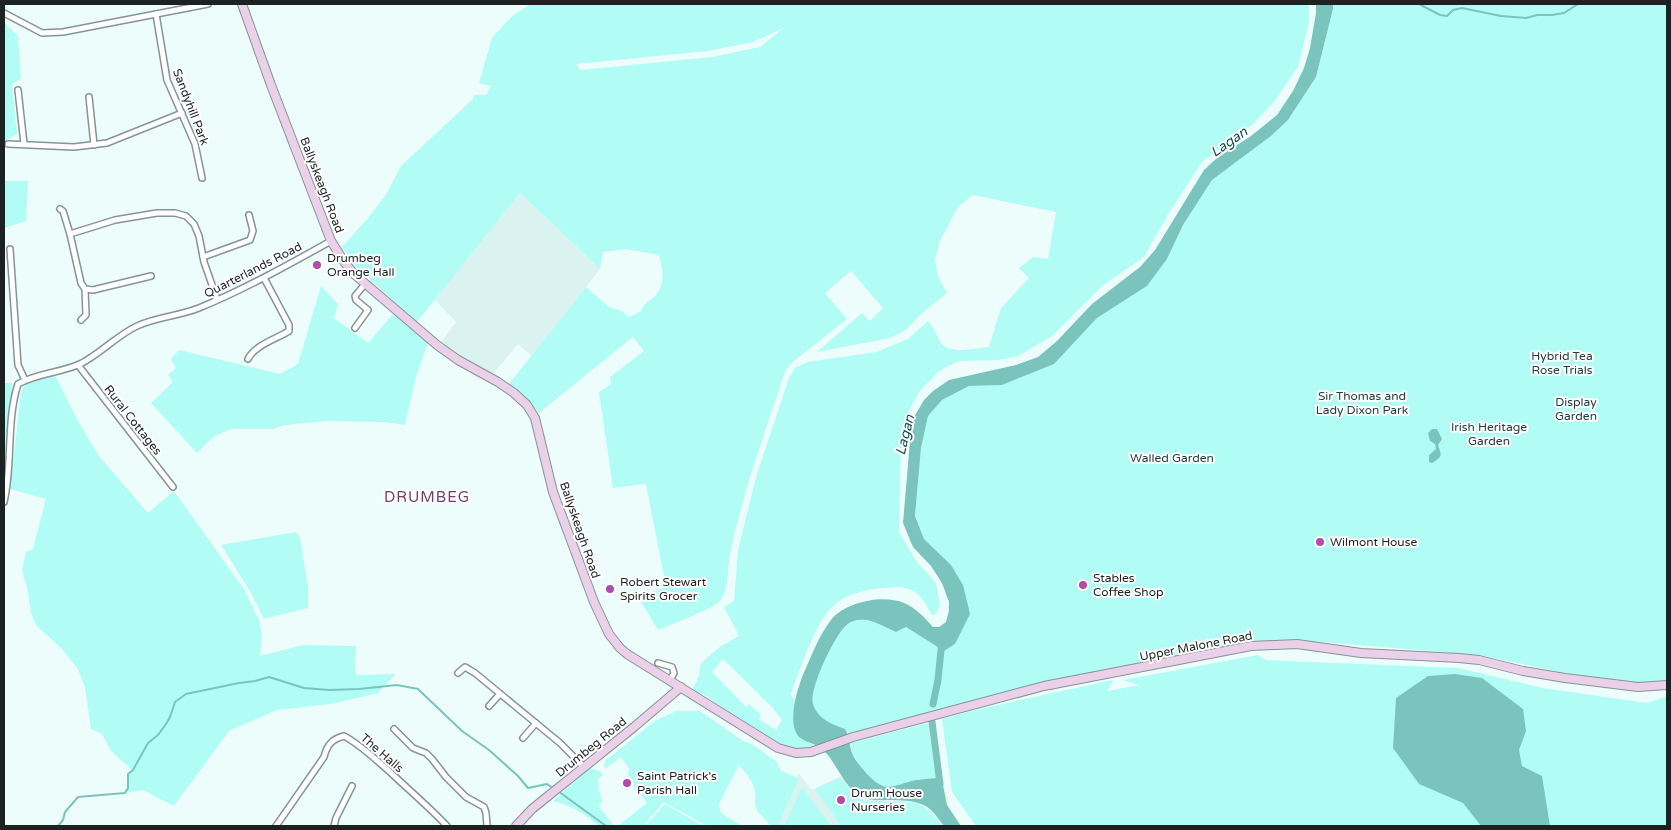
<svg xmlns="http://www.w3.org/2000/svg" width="1671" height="830" font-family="'Varela Round',sans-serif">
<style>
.built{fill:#daf3f0}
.green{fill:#b2fcf6;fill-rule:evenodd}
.water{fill:#7bc4be}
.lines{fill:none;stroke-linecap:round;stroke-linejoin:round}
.stream{stroke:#7bc4be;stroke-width:2}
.canal{stroke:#7bc4be;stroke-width:7}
.street-casing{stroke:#869493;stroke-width:8}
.secondary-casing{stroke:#869493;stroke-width:10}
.street{stroke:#fff;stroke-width:5}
.secondary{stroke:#ebd0e9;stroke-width:8}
.poi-dot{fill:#b24bae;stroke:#fff;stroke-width:2}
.labels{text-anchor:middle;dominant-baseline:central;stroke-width:4;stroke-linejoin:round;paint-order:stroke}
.street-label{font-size:12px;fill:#1c2121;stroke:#fff}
.poi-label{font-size:12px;fill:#1c2121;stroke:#fff;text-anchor:start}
.park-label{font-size:12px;fill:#1e413f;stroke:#fff}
.water-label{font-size:14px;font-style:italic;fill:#145450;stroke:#fff}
.quarter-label{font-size:15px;letter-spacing:1px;fill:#703c6d;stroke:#fff}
</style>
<rect width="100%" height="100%" fill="#edfdfb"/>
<g class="built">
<polygon points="520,193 600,269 532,356 518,344 493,374 463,358 441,342 456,322 434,299"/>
<polygon points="798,773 812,790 841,776 857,794 868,799 917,802 932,811 944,826 778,826 797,784"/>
</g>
<g class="green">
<path d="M531,4H1309V23L1298,67L1273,103L1252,125L1202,162L1167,216L1144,257L1102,286L1052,336L1018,356L998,360L959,361L939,371L919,392L908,413L901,449L899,532L916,561L936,583L940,604L936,614L932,615C919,591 913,585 884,588C866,589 845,594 831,608C815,624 799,672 791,694L795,701C791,726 794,739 820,747L805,750H788L731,717L730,713L703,694L692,691L699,676L701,663L721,646L739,636L724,607L734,601L738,550L757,474L789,378L795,368L807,362L876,352L908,339L928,321C934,327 936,334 940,341C948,356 975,348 989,347L1001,308L1029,278L1019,268L1033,257L1048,259L1056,212L973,195L958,207L940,241L935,260L938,276L947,293L920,315L906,330L890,338L817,352L862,313L870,321L883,308L851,271L825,293L847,319L794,361L788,367L784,375C764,434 743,493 730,554C727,568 730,589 720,601C713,609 670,625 658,630L638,597L666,587L646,484L613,488L599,392L611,384L610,377L644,351L633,337L539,413L523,395L509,384L586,287L609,307L622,311L629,317L641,311C645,302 647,303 654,297C666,286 663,268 659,255L626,249L603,252L600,269L520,193L417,322L355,266L342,247L368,218L387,193L401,166L473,99L474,95H486L491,86L479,83L492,38L512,16ZM784,28L760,47L712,57L580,70L577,64L708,51L753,42ZM723,659L772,707L782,720L776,730L759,719L761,715L749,704L746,707L712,672Z"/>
<path d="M1333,4H1667V681L1638,683L1565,673L1479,655L1297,640L1251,642L989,697L923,718L847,733C843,726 835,727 828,723C821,719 813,710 812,702C809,685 834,639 846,626C848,623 855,620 859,620C871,619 885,627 896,632L906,627L944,651L955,644L951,565L924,539L915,516L921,448L928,415L942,400L969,386L1002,385L1054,364L1097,318L1147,286L1167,259L1183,225L1212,180L1271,136L1288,120L1316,77L1333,9Z"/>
<polygon points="4,22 18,36 21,79 12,84 17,134 5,141 5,181 28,181 26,221 4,228"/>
<polygon points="321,286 338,304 334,318 368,343 393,314 428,343 416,377 405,425 384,422 327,421 285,425 273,429 231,429 213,437 197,453 151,403 173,382 168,375 176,368 171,359 179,350 280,374 298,364"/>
<polygon points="55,375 78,421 99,456 148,513 174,491 244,589 259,620 262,635 260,656 303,645 356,646 355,671 357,675 396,674 378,693 331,704 277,710 229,731 174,806 143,790 125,793 128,788 128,774 132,770 111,751 102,734 91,729 85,688 78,669 62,649 36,625 31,613 28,592 22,570 26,552 33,549 46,499 10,489 21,392 26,383"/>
<polygon points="4,383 12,383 11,410 4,479"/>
<polygon points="296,532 300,537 308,586 308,608 264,619 250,591 221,545"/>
<polygon points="1258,655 1266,660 1458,668 1543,688 1647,703 1667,696 1667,826 976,826 952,792 942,719 975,710 1113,680 1108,691 1139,685 1123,680"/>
<path d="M676,711H700L743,741L752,744L777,762L781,771L798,778L797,784L778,826H770C767,820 759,815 756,808C754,803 756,798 755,792C754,782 746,773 739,765L719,804L721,813L742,826H707L664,802L643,826H618L647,803L632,784L634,782L627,773L630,770L621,757L606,768L604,765L606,760L655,721Z"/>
<path d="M928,723L936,778C929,779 922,779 916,780C888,786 887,795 864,771C857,763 852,754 851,743Z"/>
<path d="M590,768L600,771L603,775L598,779L599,790L602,802L598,805L614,826H599C585,814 571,805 553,801Z"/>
<polygon points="840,778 857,797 866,801 916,803 931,812 941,826 841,826 815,789"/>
<polygon points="802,787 831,826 784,826"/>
<polygon points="665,804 703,826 645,826"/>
</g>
<g class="water">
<path d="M1316,4H1333V9L1316,77L1288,120L1271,136L1212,180L1183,225L1167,259L1147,286L1097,318L1054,364L1002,385L969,386L942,400L928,416L921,448L915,516L924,539L951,565L963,585L970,614L955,644L944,651L906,627L896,632C885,627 870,618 859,620C856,620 850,622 848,624C836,632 808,690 813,704C818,719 831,724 845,729C850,738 849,746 853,755C856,762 862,768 867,774C887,795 892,785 916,780C922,779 929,779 936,778L943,785L947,805L961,826H944C940,821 936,815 932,811C919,798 899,801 882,800C874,800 867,800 860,796C843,786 836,761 822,749C813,741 799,743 795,730C789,713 799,683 806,668C813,652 820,634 831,620C845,602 883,594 904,603C916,608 924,617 933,627H939L946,622L949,610V602L942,583L931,566L913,547L903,523L910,441L914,417L924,400L933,391L949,380L1016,365L1038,357L1057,341L1092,304L1140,267L1155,250L1204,170L1217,158L1251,136L1277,115L1293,91L1304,68L1310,48L1316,13Z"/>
<path d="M1432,429H1437L1442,439L1438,445C1441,455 1444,456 1432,463L1429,462V455L1436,449L1435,444L1430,441L1428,433Z"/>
<polygon points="1455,674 1482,678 1523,709 1526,731 1519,750 1522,766 1542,776 1550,826 1481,826 1463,803 1419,784 1393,748 1396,698 1428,676"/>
</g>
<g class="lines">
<g class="stream">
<polyline points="1419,4 1440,15 1447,16 1453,10 1462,8 1501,16 1526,18 1537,15 1552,15 1564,13 1578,4"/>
<polyline points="558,791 606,826"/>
<polyline points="58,826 63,820 65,812 78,797 125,793 128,788 128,774 133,770 148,743 158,735 166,724 170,717 175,702 186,694 239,683 255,681 269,677 304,688 329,690 359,689 397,685 418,689 462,731 489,750 518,776 528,788 547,784 554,789"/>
</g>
<g class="canal">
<polyline points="933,704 938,680 942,640"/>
<polyline points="932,722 940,784 939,791"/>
</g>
<defs>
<g id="street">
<polyline points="4,13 42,33 63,32 208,4"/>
<polyline points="156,14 167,80 195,144 202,178"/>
<polyline points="18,90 24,144"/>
<polyline points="89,97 94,145"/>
<polyline points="8,144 74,147 107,143 182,113"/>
<polyline points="60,209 63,211 70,234"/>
<polyline points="10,249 18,365 25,380"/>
<polyline points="203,257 250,240 253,231 249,215"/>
<polyline points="151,276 93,290 85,289 81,283 70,234 115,220 157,213 175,213 186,216 194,224 199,236 204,262 217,299"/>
<polyline points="81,320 86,315 85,289"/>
<polyline points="355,328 368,310 356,300 355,296 365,284"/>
<path d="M248,359C255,345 276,339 289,331V325L264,278"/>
<polyline points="78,365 173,487"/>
<path d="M4,502C13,463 6,421 18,384C37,373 60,373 80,364C100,354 116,336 137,326C156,317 179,316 199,308C245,289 288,265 331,241"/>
<polyline points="658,663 672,667 674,673 670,680"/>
<polyline points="458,673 465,667 475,673 560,743 584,767"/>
<polyline points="489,706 500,694"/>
<polyline points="394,729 413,748 426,753 432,759 446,777 466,797 484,807 486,813 487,826"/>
<polyline points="523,738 536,723"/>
<path d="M276,826L324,757C327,745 332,739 344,736C361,745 375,759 390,772C409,790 429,807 447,826"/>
<polyline points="334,826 336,818 352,786"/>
</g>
<g id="secondary">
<polyline points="242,4 271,85 331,241 345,263 354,274 437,345 458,360 498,382 514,393 527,405 535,418 553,492 594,602 609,634 620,648 627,654 778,748 796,753 811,752 853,737 1044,686 1251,646 1297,644 1361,653 1459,658 1479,660 1523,671 1565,678 1638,687 1667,685"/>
<polyline points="516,826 532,809 634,727 681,687"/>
</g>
</defs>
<use href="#street" class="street-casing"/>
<use href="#secondary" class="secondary-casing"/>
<use href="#street" class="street"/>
<use href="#secondary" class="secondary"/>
</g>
<g class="poi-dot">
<circle cx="317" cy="265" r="5"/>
<circle cx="1320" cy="542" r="5"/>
<circle cx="1083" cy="585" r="5"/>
<circle cx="610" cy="589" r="5"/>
<circle cx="627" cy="783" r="5"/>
<circle cx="841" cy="800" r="5"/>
</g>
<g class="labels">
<g class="street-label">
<text transform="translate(191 107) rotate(69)">Sandyhill Park</text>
<text transform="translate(322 185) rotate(69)">Ballyskeagh Road</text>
<text transform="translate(253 270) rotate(-27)">Quarterlands Road</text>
<text transform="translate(133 420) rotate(52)">Rural Cottages</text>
<text transform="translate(580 530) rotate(71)">Ballyskeagh Road</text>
<text transform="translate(1196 646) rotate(-11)">Upper Malone Road</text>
<text transform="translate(591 747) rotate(-39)">Drumbeg Road</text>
<text transform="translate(382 753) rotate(41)">The Halls</text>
</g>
<g class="poi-label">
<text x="327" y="258">Drumbeg<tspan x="327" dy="14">Orange Hall</tspan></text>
<text x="1330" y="542">Wilmont House</text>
<text x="1093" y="578">Stables<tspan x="1093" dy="14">Coffee Shop</tspan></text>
<text x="620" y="582">Robert Stewart<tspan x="620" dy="14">Spirits Grocer</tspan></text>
<text x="637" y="776">Saint Patrick's<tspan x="637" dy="14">Parish Hall</tspan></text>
<text x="851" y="793">Drum House<tspan x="851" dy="14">Nurseries</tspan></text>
</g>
<g class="park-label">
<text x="1562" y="356">Hybrid Tea<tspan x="1562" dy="14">Rose Trials</tspan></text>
<text x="1362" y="396">Sir Thomas and<tspan x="1362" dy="14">Lady Dixon Park</tspan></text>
<text x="1576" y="402">Display<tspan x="1576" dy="14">Garden</tspan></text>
<text x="1489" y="427">Irish Heritage<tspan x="1489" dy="14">Garden</tspan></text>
<text x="1172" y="458">Walled Garden</text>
</g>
<g class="water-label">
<text transform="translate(1229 142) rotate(-35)">Lagan</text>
<text transform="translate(905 435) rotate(-76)">Lagan</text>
</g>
<g class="quarter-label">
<text x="427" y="497">DRUMBEG</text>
</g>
</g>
<rect width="1671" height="830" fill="none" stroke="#1c2121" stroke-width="10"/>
</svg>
